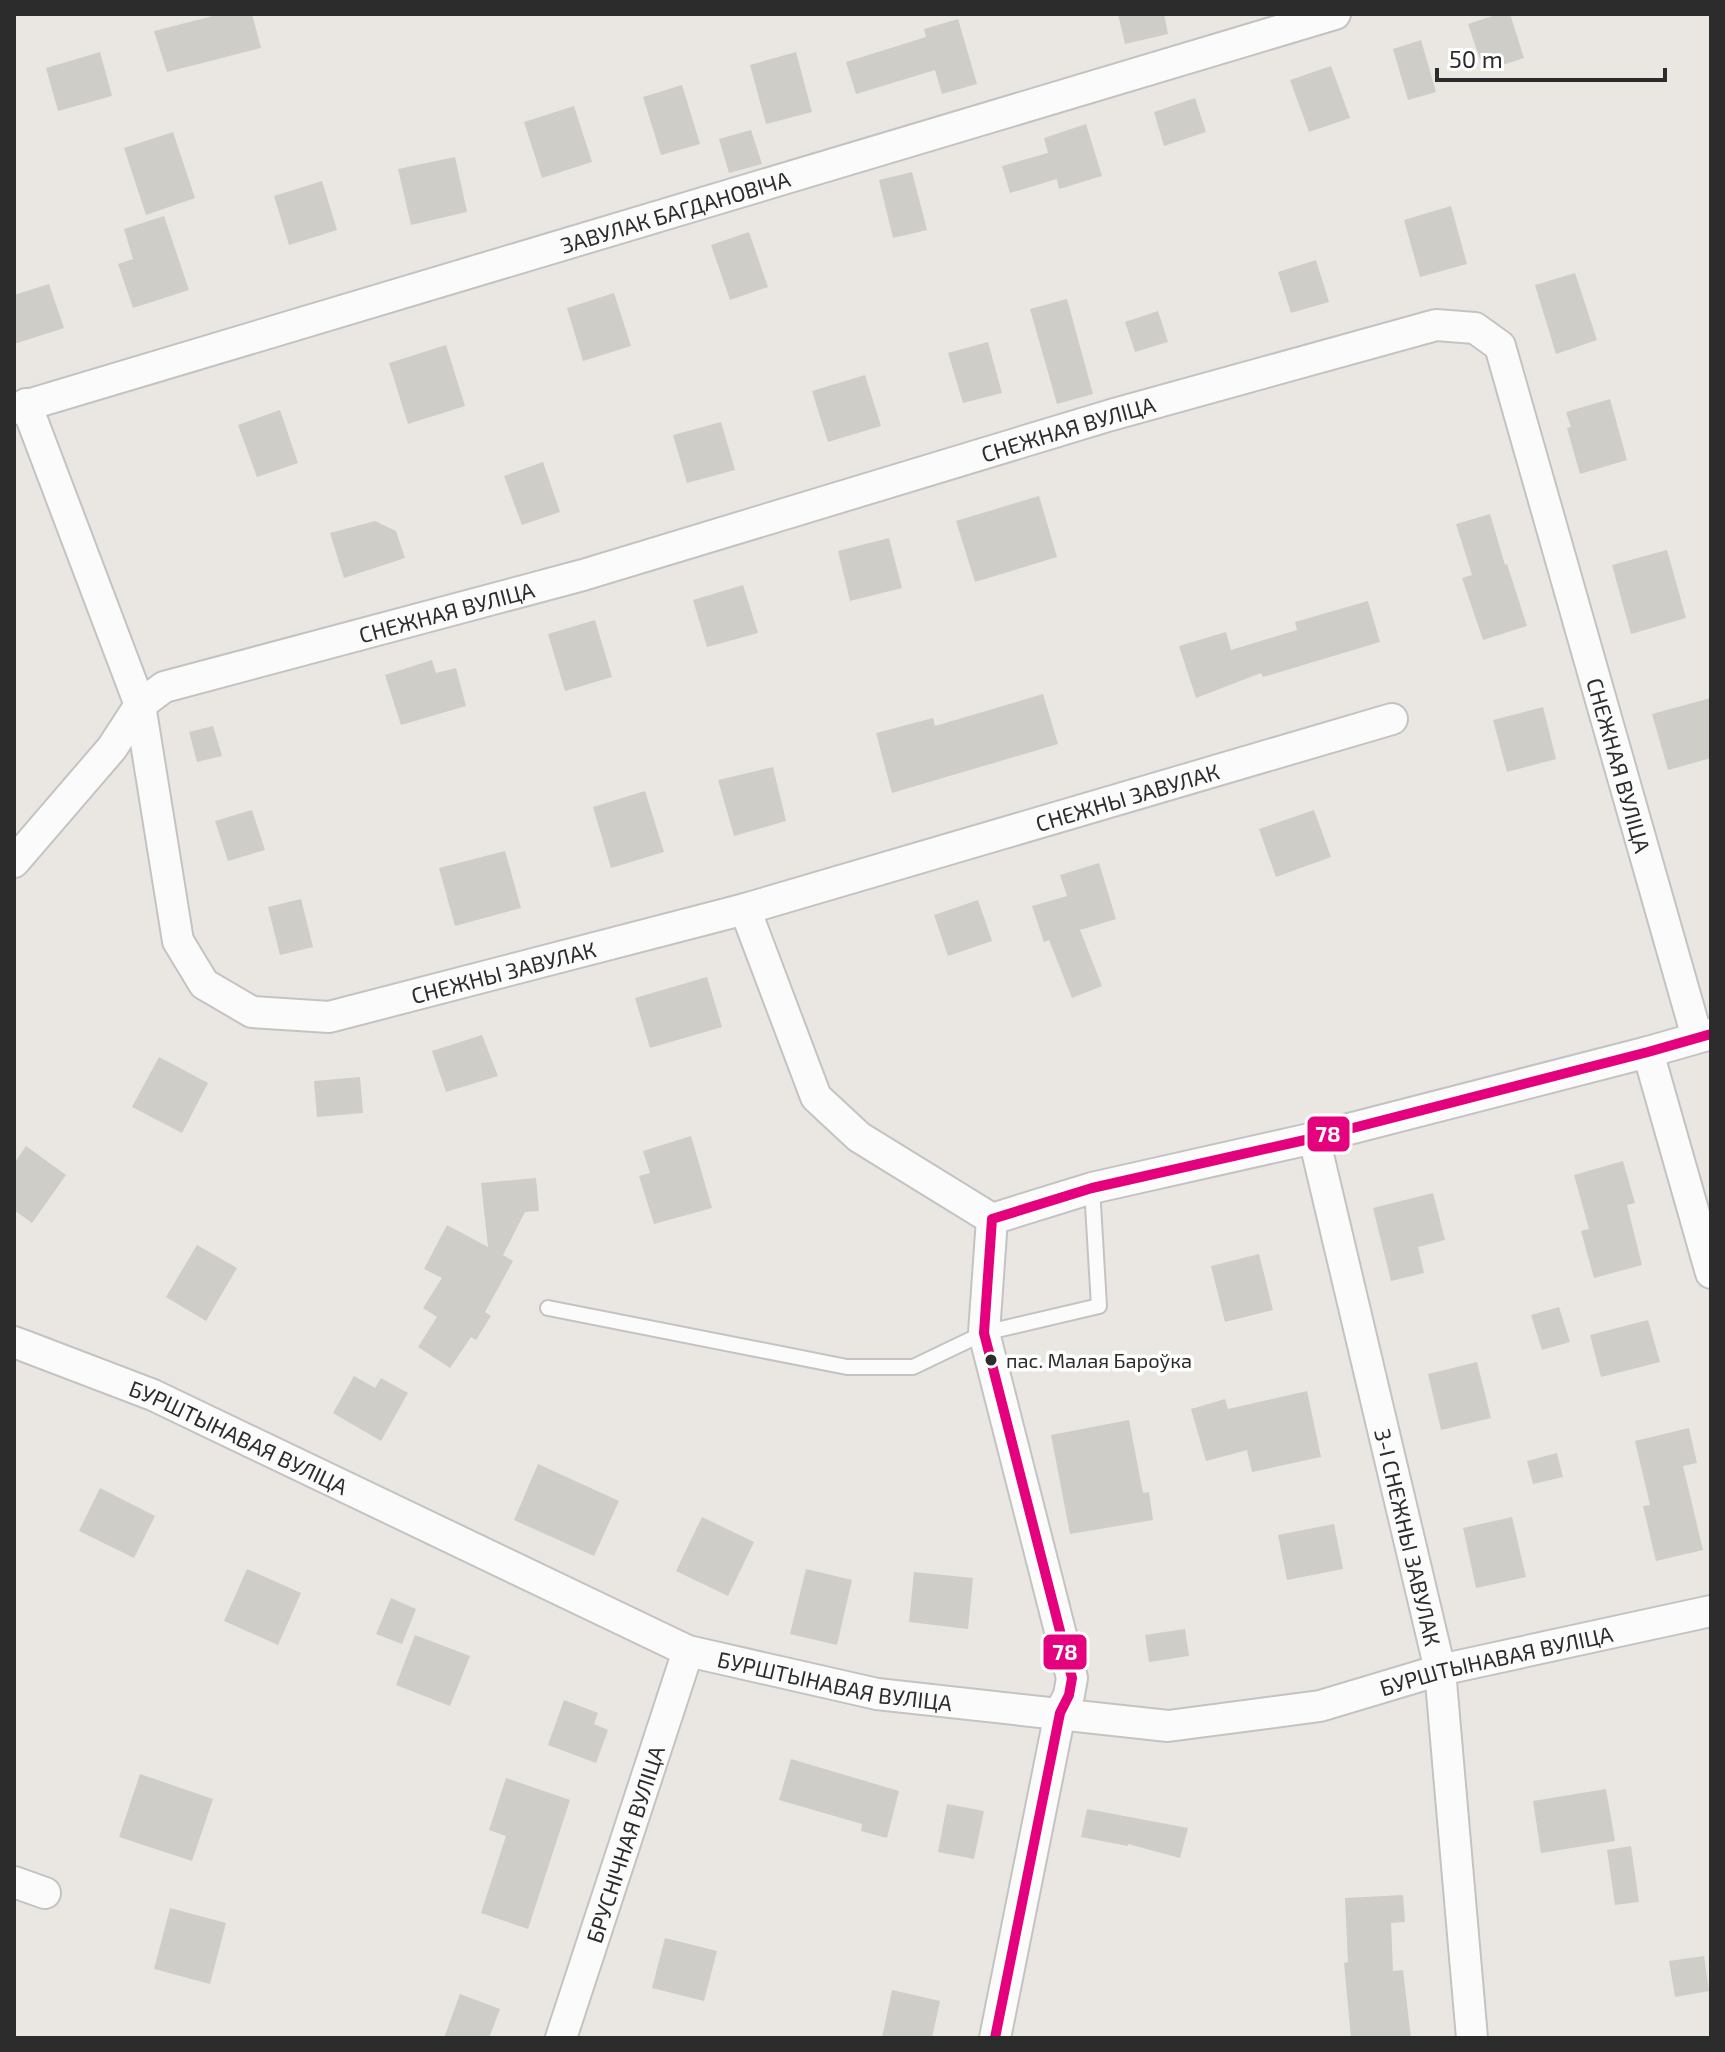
<svg xmlns="http://www.w3.org/2000/svg" width="1725" height="2052" font-family="'Exo 2',sans-serif">
<style>
.building{fill:#cfcdc8}
.lines{fill:none;stroke-linecap:round;stroke-linejoin:round}
.lane-casing{stroke:#c4c3c3;stroke-width:18}
.street-casing{stroke:#c4c3c3;stroke-width:34}
.lane{stroke:#fcfbfb;stroke-width:14}
.street{stroke:#fcfbfb;stroke-width:30}
.bus-1-casing{stroke:#fff;stroke-width:16}
.bus-1{stroke:#e5007d;stroke-width:10}
.bus-dot{fill:#2c2c2c;stroke:#fff;stroke-width:3}
.labels{text-anchor:middle;dominant-baseline:central;stroke-width:7;stroke-linejoin:round;paint-order:stroke}
.bus-label{font-size:20px;fill:#2c2c2c;stroke:#fff;text-anchor:start}
.street-label{font-size:22px;fill:#2c2c2c;stroke:#fff}
.line-badge{stroke:#fff;stroke-width:3}
.badge-label{font-size:22px;text-anchor:middle;font-weight:bold;fill:#fff}
</style>
<rect width="100%" height="100%" fill="#eae7e2"/>
<g class="building">
<polygon points="221,14 252,14 261,48 167,72 154,31"/>
<polygon points="1118,14 1164,14 1168,34 1125,44"/>
<polygon points="1499,14 1510,14 1524,58 1484,71 1468,24"/>
<polygon points="958,19 977,84 942,94 935,70 856,94 846,62 926,37 924,29"/>
<polygon points="1421,40 1436,92 1408,100 1393,49"/>
<polygon points="100,52 112,96 58,111 46,68"/>
<polygon points="796,52 812,112 766,124 750,65"/>
<polygon points="1331,66 1350,118 1309,132 1290,80"/>
<polygon points="682,85 700,144 661,155 643,97"/>
<polygon points="1195,98 1206,132 1164,146 1154,112"/>
<polygon points="574,106 592,162 542,178 524,122"/>
<polygon points="1086,124 1102,176 1059,189 1057,179 1010,193 1002,166 1048,153 1044,138"/>
<polygon points="751,130 762,164 729,173 719,139"/>
<polygon points="173,132 195,198 146,215 124,148"/>
<polygon points="455,157 467,212 411,225 398,169"/>
<polygon points="912,172 927,230 893,238 879,180"/>
<polygon points="322,181 337,230 289,245 274,196"/>
<polygon points="1451,206 1467,264 1420,277 1404,220"/>
<polygon points="164,216 189,290 133,308 118,264 133,259 124,229"/>
<polygon points="749,232 768,287 730,300 711,245"/>
<polygon points="1316,260 1329,302 1291,313 1278,272"/>
<polygon points="1575,273 1597,340 1556,354 1535,285"/>
<polygon points="49,284 64,328 14,344 14,295"/>
<polygon points="614,293 631,346 583,361 567,308"/>
<polygon points="1067,299 1093,394 1057,404 1030,309"/>
<polygon points="1158,311 1168,342 1135,352 1125,322"/>
<polygon points="988,342 1002,393 963,403 948,353"/>
<polygon points="446,345 465,406 408,424 389,363"/>
<polygon points="865,375 881,426 828,442 812,391"/>
<polygon points="1610,399 1627,460 1580,474 1567,428 1571,427 1566,412"/>
<polygon points="280,410 298,463 257,477 238,425"/>
<polygon points="721,422 735,470 687,483 673,435"/>
<polygon points="543,462 560,512 522,525 504,476"/>
<polygon points="1039,496 1057,557 975,582 956,521"/>
<polygon points="1490,514 1505,565 1507,564 1527,626 1483,640 1462,578 1472,575 1456,524"/>
<polygon points="375,521 396,531 405,558 344,578 330,533"/>
<polygon points="889,538 902,588 850,601 838,551"/>
<polygon points="1667,550 1686,618 1631,634 1612,565"/>
<polygon points="743,585 758,633 707,647 693,600"/>
<polygon points="1368,601 1380,642 1263,677 1261,673 1196,698 1179,646 1226,632 1231,650 1297,630 1295,622"/>
<polygon points="595,620 612,677 565,691 548,634"/>
<polygon points="432,660 436,673 456,668 466,706 401,725 385,675"/>
<polygon points="1043,694 1058,744 892,793 876,733 933,718 935,726"/>
<polygon points="1711,698 1711,758 1668,770 1652,714"/>
<polygon points="1543,707 1556,759 1507,772 1493,720"/>
<polygon points="213,726 222,756 197,762 189,732"/>
<polygon points="773,767 786,821 734,836 718,780"/>
<polygon points="645,791 664,852 611,868 593,807"/>
<polygon points="252,810 265,850 228,861 215,821"/>
<polygon points="1314,810 1331,857 1276,877 1259,829"/>
<polygon points="505,851 521,908 455,926 439,868"/>
<polygon points="1099,863 1116,919 1080,930 1102,986 1072,998 1049,940 1044,942 1032,906 1067,896 1060,875"/>
<polygon points="301,899 313,947 280,955 268,907"/>
<polygon points="978,900 992,941 948,956 934,915"/>
<polygon points="707,977 722,1027 650,1048 635,998"/>
<polygon points="482,1035 498,1076 446,1092 432,1051"/>
<polygon points="159,1057 208,1083 182,1133 132,1107"/>
<polygon points="360,1077 363,1113 317,1117 314,1081"/>
<polygon points="691,1136 712,1208 654,1224 639,1176 650,1173 643,1151"/>
<polygon points="26,1146 66,1175 32,1223 14,1210 14,1164"/>
<polygon points="1623,1161 1635,1203 1627,1205 1642,1265 1594,1278 1581,1231 1589,1229 1574,1175"/>
<polygon points="536,1178 539,1211 525,1212 503,1255 513,1261 485,1312 491,1316 476,1340 471,1337 450,1368 418,1347 437,1317 423,1308 442,1278 424,1269 447,1225 488,1247 481,1183"/>
<polygon points="1433,1193 1445,1240 1418,1247 1424,1273 1391,1281 1373,1208"/>
<polygon points="197,1245 237,1268 206,1321 166,1297"/>
<polygon points="1259,1254 1273,1310 1225,1322 1211,1266"/>
<polygon points="1559,1307 1570,1342 1542,1350 1531,1315"/>
<polygon points="1648,1320 1660,1362 1601,1377 1590,1335"/>
<polygon points="1477,1362 1491,1418 1441,1430 1428,1374"/>
<polygon points="354,1376 375,1388 381,1378 408,1393 381,1441 333,1413"/>
<polygon points="1307,1391 1321,1457 1252,1472 1247,1450 1206,1461 1191,1409 1225,1399 1228,1409"/>
<polygon points="1129,1420 1143,1493 1149,1492 1153,1520 1070,1534 1051,1435"/>
<polygon points="1689,1428 1697,1463 1683,1466 1703,1550 1656,1561 1643,1506 1650,1505 1635,1441"/>
<polygon points="1557,1453 1563,1477 1533,1484 1527,1461"/>
<polygon points="538,1464 619,1501 594,1556 514,1520"/>
<polygon points="100,1488 155,1516 134,1558 79,1531"/>
<polygon points="702,1517 754,1542 728,1596 676,1571"/>
<polygon points="1512,1517 1526,1577 1476,1588 1463,1528"/>
<polygon points="1334,1524 1343,1569 1287,1580 1278,1535"/>
<polygon points="247,1569 301,1593 278,1645 224,1621"/>
<polygon points="806,1569 852,1580 837,1645 790,1634"/>
<polygon points="914,1572 973,1578 968,1629 909,1622"/>
<polygon points="391,1598 416,1609 402,1644 376,1634"/>
<polygon points="1185,1629 1189,1656 1149,1662 1145,1635"/>
<polygon points="415,1635 470,1656 450,1706 396,1685"/>
<polygon points="564,1700 598,1713 594,1724 608,1730 596,1763 548,1745"/>
<polygon points="791,1759 899,1791 887,1838 861,1831 862,1824 779,1800"/>
<polygon points="140,1774 213,1799 192,1861 119,1837"/>
<polygon points="506,1778 570,1800 528,1929 481,1913 506,1836 489,1830"/>
<polygon points="1606,1789 1615,1841 1541,1853 1533,1801"/>
<polygon points="947,1804 984,1811 974,1859 938,1852"/>
<polygon points="1087,1809 1188,1828 1180,1858 1128,1844 1128,1846 1081,1837"/>
<polygon points="1631,1846 1639,1902 1615,1905 1607,1850"/>
<polygon points="1403,1895 1405,1922 1391,1923 1393,1971 1403,1970 1411,2038 1351,2038 1344,1963 1348,1962 1345,1898"/>
<polygon points="170,1908 226,1923 210,1984 154,1969"/>
<polygon points="665,1938 717,1951 704,2001 652,1988"/>
<polygon points="1704,1956 1709,1991 1675,1997 1669,1961"/>
<polygon points="892,1990 940,2001 932,2038 882,2038"/>
<polygon points="460,1994 500,2009 489,2038 444,2038"/>
</g>
<g class="lines">
<defs>
<polyline id="lane" points="548,1308 847,1367 913,1367 984,1333 1099,1306 1092,1188"/>
<g id="street">
<path id="s1" d="M26,404L140,705L178,941L204,984L252,1012L329,1017L745,909L1392,719"/>
<path id="s2" d="M14,409L1335,14"/>
<path id="s3" d="M14,862L112,748L140,705L164,687L583,575L1111,415L1436,325L1475,328L1500,346L1697,1037"/>
<polyline points="745,909 816,1097 859,1137 992,1219"/>
<polyline points="1648,1052 1711,1273"/>
<path id="s4" d="M1314,1138L1440,1670L1472,2038"/>
<path id="s5" d="M14,1342L153,1395L688,1651L877,1694L1168,1726L1320,1706L1440,1670L1711,1611"/>
<polyline points="14,1882 45,1893"/>
<path id="s6" d="M561,2038L688,1651"/>
<polyline points="995,2038 1060,1713 1069,1695 1072,1678 984,1333 992,1219 1092,1188 1314,1138 1648,1052 1711,1034"/>
</g>
</defs>
<use href="#lane" class="lane-casing"/>
<use href="#street" class="street-casing"/>
<use href="#lane" class="lane"/>
<use href="#street" class="street"/>
<defs>
<polyline id="bus-1" points="995,2038 1060,1713 1069,1695 1072,1678 984,1333 992,1219 1092,1188 1314,1138 1648,1052 1711,1034"/>
</defs>
<use href="#bus-1" class="bus-1-casing"/>
<use href="#bus-1" class="bus-1"/>
</g>
<circle class="bus-dot" cx="991" cy="1360" r="7"/>
<g class="labels">
<g class="bus-label">
<text x="1006" y="1360">пас. Малая Бароўка</text>
</g>
<g class="street-label">
<text stroke="none"><textPath href="#s2" startOffset="690">ЗАВУЛАК БАГДАНОВІЧА</textPath></text>
<text stroke="none"><textPath href="#s3" startOffset="1172">СНЕЖНАЯ ВУЛІЦА</textPath></text>
<text stroke="none"><textPath href="#s3" startOffset="524">СНЕЖНАЯ ВУЛІЦА</textPath></text>
<text stroke="none"><textPath href="#s3" startOffset="2060">СНЕЖНАЯ ВУЛІЦА</textPath></text>
<text stroke="none"><textPath href="#s1" startOffset="1572">СНЕЖНЫ ЗАВУЛАК</textPath></text>
<text stroke="none"><textPath href="#s1" startOffset="924">СНЕЖНЫ ЗАВУЛАК</textPath></text>
<text stroke="none"><textPath href="#s5" startOffset="244">БУРШТЫНАВАЯ ВУЛІЦА</textPath></text>
<text stroke="none"><textPath href="#s4" startOffset="410">3-І СНЕЖНЫ ЗАВУЛАК</textPath></text>
<text stroke="none"><textPath href="#s5" startOffset="1564">БУРШТЫНАВАЯ ВУЛІЦА</textPath></text>
<text stroke="none"><textPath href="#s5" startOffset="892">БУРШТЫНАВАЯ ВУЛІЦА</textPath></text>
<text stroke="none"><textPath href="#s6" startOffset="204">БРУСНІЧНАЯ ВУЛІЦА</textPath></text>
</g>
</g>
<g class="line-badge">
<rect x="1306" y="1115" width="45" height="38" rx="8" fill="#e5007d"/>
<rect x="1042" y="1633" width="46" height="38" rx="8" fill="#e5007d"/>
</g>
<g class="badge-label">
<text x="1328" y="1142">78</text>
<text x="1065" y="1660">78</text>
</g>
<rect width="1725" height="2052" fill="none" stroke="#2c2c2c" stroke-width="32"/>
<path d="M1437 68v12h228v-12" fill="none" stroke="#2c2c2c" stroke-width="4"/>
<text x="1449" y="68" font-size="24" fill="#2c2c2c" stroke="#ffffff" stroke-width="6" paint-order="stroke">50 m</text>
</svg>
